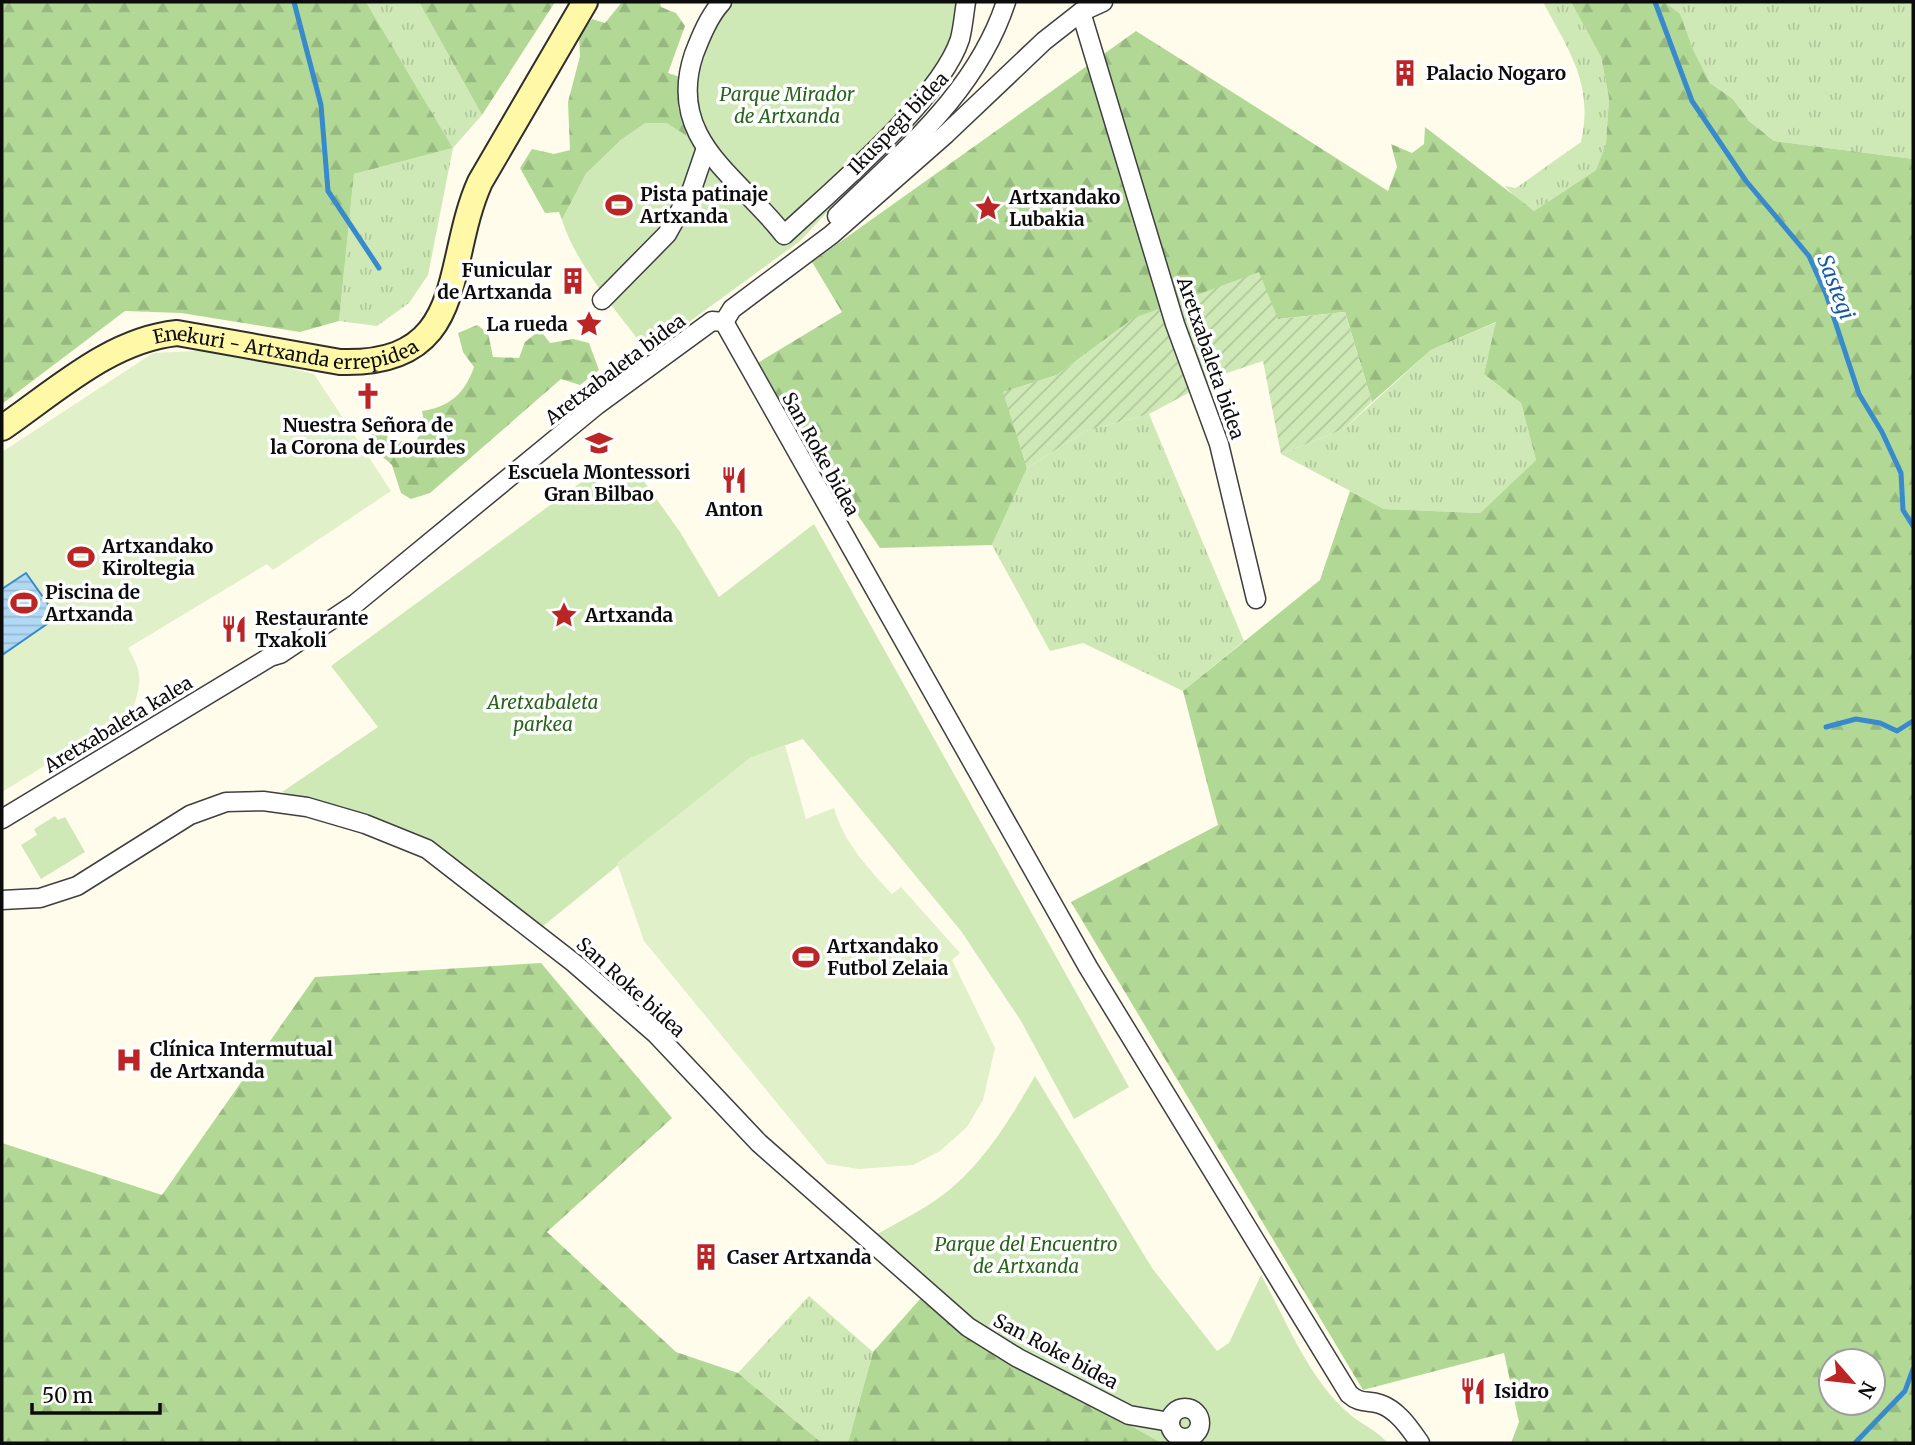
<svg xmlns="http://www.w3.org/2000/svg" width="1915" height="1445" font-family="Merriweather,serif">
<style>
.grass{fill:url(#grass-tufts)}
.forest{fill:url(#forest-firs);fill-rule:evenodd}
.park{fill:#cee9b6}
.garden{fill:url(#garden-furrows)}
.pitch{fill:#e0f0c8}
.water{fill:url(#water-rules);stroke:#388acd;stroke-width:2}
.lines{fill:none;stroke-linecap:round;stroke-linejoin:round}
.stream{stroke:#388acd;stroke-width:5}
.street-casing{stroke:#3f3f3f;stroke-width:21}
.secondary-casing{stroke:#2e2e2e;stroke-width:28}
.street{stroke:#fff;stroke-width:18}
.secondary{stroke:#fff9a7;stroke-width:24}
.labels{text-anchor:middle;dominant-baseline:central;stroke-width:7;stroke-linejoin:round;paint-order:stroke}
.poi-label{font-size:19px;font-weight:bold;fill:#0c0c0c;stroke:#fff;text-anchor:start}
.park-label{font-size:19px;font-style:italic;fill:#28641d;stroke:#fff}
.street-label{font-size:19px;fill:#0c0c0c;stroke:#fff}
.water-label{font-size:21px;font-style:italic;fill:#165c9d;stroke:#fff}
</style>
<defs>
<pattern id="grass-tufts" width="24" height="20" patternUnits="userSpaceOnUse" patternTransform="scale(1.75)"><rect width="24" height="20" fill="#cee9b6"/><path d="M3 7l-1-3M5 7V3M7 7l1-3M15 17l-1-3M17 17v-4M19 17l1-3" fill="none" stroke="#b0c79b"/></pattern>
<pattern id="forest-firs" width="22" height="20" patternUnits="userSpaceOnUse" patternTransform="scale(1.75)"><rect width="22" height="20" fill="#b1d995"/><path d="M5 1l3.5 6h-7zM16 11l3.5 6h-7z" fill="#97b97f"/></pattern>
<pattern id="garden-furrows" width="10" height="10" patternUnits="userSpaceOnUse" patternTransform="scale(1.75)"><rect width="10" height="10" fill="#cee9b6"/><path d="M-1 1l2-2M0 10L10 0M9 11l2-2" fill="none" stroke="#b0c79b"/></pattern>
<pattern id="water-rules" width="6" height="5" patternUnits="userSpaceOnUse" patternTransform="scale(1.75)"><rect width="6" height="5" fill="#b1d9f6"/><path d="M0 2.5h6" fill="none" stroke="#97b9d2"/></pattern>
</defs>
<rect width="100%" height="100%" fill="#fffcec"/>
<g class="grass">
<polygon points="366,2 419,2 482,115 453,148 428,275 409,303 377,326 339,321 354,174 453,148"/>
<path d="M1543,2H1571L1601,57L1609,98L1606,145L1596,170L1534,211L1519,202L1505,186L1516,188L1581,142C1594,84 1569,51 1543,2Z"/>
<polygon points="1664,2 1913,2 1913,159 1774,141 1749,121 1733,99 1710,83"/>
<polygon points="1497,322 1484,374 1521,403 1536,460 1480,513 1384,509 1281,454 1344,429 1431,350"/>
<polygon points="1149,414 1244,641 1183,691 1083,643 1050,651 992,545 1027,468 1085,431"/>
<polygon points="809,1296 873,1352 848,1443 822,1443 738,1373"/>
</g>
<g class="forest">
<polygon points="2,2 366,2 453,148 354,174 339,321 300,332 181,313 125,311 2,404"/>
<polygon points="419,2 555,2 482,115"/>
<polygon points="622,2 660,2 661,7 676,13 685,26 668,73 680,77 678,107 688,139 622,139 586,174 562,220 559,212 545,213 520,168 532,149 554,154 570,150 568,102 580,56 579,37 592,19 605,23"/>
<path d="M1571,2H1664L1680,14L1693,50L1710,83L1733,99L1749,121L1774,141L1913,159V1443H1511L1519,1422L1504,1353L1363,1390L1071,902L1218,825L1183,691L1320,580L1350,491L1384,509L1480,513L1536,460L1521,403L1484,374L1496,322L1431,350L1372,402L1345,312L1278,319L1134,318L1057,375L1004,392L1027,468L992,545L880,548L756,364L842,312L812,262L1136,31L1388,191L1397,167L1391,144L1412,153L1424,144L1425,127L1534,211L1596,170L1606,144L1609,98L1601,57ZM1831,1361H1873V1403H1831Z"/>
<path d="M477,325L488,333L493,357L519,358L525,342L540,330L550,343L573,339L589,343L599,370L580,385L561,379L430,493L411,499L401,493L392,465L375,450L364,425L382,422L389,441L415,442L425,427L422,411C450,407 465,393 474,367L463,352L458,333Z"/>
<polygon points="541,963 672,1118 547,1232 676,1352 738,1373 822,1443 2,1443 2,1143 162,1195 315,977"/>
<polygon points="921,1298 975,1343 1053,1382 1162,1443 848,1443 873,1352"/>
</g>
<g class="park">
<path d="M712,2H972L966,46L937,96L800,241L648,352C620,316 575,263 562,220L586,174L622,139L645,123H667L687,136C670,80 686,51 712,2Z"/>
<polygon points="638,473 680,532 719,597 814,524 1129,1087 1074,1119 1021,1021 961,931 803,739 750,758 542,927 425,841 282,792 378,727 331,666 591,475 606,495"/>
<polygon points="55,816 58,820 65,817 85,852 41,879 21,845 37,835 34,829"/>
<path d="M1035,1076L1152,1268L1217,1351L1229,1343L1261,1275C1286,1320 1307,1375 1345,1410C1358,1423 1373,1427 1388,1443H1162L1053,1382L975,1343L860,1244C883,1230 908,1218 930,1204C978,1173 1007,1124 1035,1076Z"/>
</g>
<polygon class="garden" points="1259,272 1278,319 1345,312 1372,402 1344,429 1281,454 1263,361 1224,374 1149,414 1085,431 1027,468 1003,392 1057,375 1134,318"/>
<g class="pitch">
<path d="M218,350L314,374L391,491L273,570L267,564L128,648C144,675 141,682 132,712L2,792V655L56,617L26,573L2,589V452L153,353Z"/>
<path d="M785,745L806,819L834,808C844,843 868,868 892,894L901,887L960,953L952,960L995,1048L983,1100L967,1127L940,1151L913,1165L859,1169L827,1164L644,941L617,863L750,758Z"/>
</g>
<polygon class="water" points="26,573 57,617 2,655 2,589"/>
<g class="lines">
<g class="stream">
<polyline points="294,2 321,105 328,191 379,268"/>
<polyline points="1655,2 1692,101 1746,181 1809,256 1826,294 1859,394 1882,432 1901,473 1903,510 1913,526"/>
<polyline points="1826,727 1856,719 1880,723 1897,731 1913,721"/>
<polyline points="1855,1443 1905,1391 1913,1369"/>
</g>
<defs>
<g id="street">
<path d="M722,2C709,16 701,36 694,54C665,140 740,177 784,235C832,190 940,100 960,39C963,27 964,14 966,2"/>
<polyline points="1081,12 1175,324 1219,444 1256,599"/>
<path d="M837,216C903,151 976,93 1006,2"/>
<polyline points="602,300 667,234 692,189 705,151"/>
<path d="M724,322L1088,967L1349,1394C1360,1404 1367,1400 1380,1404C1398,1410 1410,1429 1420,1443"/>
<polyline points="724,322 732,309 831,235 946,134 1044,41 1081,12 1103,2"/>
<polyline points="2,819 270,657 280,654 355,604 597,405 712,321 724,322"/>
<polyline points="2,900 40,898 77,886 190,815 226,802 263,801 307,807 365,824 427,849 574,963 656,1034 759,1143 968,1327 1018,1358 1129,1415 1170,1422"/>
<circle cx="1185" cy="1423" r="15"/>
</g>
<g id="secondary">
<path id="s1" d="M2,428C56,391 110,340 177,333L340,362C470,366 443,264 480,182L585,2"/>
</g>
</defs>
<use href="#street" class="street-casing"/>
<use href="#secondary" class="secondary-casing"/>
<use href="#street" class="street"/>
<use href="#secondary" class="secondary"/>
</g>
<defs>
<symbol id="building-bare" viewBox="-9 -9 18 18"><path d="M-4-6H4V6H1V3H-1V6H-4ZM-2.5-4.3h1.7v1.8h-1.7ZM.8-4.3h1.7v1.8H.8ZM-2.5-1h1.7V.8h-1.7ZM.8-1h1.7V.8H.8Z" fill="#bc2525" stroke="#fff" stroke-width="2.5" paint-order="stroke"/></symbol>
<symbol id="stadium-bare" viewBox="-9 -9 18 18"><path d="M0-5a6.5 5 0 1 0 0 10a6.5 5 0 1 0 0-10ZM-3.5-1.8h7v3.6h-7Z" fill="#bc2525" stroke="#fff" stroke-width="2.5" paint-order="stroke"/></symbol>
<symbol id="sight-bare" viewBox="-9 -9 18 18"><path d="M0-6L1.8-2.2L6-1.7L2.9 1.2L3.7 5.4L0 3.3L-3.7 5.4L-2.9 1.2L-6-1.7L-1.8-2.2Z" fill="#bc2525" stroke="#fff" stroke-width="2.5" paint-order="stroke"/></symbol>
<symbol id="church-bare" viewBox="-9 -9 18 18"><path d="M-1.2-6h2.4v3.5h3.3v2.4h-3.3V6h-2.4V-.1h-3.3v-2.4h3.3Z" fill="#bc2525" stroke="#fff" stroke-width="2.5" paint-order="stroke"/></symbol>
<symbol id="school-bare" viewBox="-9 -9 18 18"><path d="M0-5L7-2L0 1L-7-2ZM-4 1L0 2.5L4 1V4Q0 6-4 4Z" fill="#bc2525" stroke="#fff" stroke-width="2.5" paint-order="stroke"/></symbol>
<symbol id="restaurant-bare" viewBox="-9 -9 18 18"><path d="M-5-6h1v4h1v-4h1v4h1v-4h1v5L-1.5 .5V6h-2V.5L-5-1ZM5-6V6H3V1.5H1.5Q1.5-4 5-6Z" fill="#bc2525" stroke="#fff" stroke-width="2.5" paint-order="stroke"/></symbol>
<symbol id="hospital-bare" viewBox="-9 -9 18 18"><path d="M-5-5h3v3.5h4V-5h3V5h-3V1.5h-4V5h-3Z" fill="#bc2525" stroke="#fff" stroke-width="2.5" paint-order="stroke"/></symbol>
</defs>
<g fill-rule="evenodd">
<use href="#building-bare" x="1386" y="54" width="38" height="38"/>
<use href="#stadium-bare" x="600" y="186" width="38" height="38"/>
<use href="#sight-bare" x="969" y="189" width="38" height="38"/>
<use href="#building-bare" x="554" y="262" width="38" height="38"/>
<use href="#sight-bare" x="570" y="305" width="38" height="38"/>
<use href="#church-bare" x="349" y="377" width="38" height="38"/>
<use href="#school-bare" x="580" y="424" width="38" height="38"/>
<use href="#restaurant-bare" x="715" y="461" width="38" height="38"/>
<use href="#stadium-bare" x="62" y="538" width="38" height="38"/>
<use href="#stadium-bare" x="5" y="584" width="38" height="38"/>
<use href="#sight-bare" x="545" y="596" width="38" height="38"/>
<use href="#restaurant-bare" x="215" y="610" width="38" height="38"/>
<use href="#stadium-bare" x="787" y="938" width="38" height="38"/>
<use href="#hospital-bare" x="110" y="1041" width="38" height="38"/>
<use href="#building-bare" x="687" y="1238" width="38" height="38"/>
<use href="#restaurant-bare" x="1454" y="1372" width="38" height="38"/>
</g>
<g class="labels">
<g class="poi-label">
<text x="1426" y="73">Palacio Nogaro</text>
<text x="640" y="194">Pista patinaje<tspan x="640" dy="22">Artxanda</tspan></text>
<text x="1009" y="197">Artxandako<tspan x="1009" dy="22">Lubakia</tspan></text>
<text x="552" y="270" text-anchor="end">Funicular<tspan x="552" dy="22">de Artxanda</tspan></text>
<text x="568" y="324" text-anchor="end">La rueda</text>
<text x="368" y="425" text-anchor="middle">Nuestra Señora de<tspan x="368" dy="22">la Corona de Lourdes</tspan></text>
<text x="599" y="472" text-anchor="middle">Escuela Montessori<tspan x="599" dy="22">Gran Bilbao</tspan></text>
<text x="734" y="509" text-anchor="middle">Anton</text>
<text x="102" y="546">Artxandako<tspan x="102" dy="22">Kiroltegia</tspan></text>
<text x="45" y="592">Piscina de<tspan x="45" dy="22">Artxanda</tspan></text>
<text x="585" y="615">Artxanda</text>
<text x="255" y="618">Restaurante<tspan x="255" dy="22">Txakoli</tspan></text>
<text x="827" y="946">Artxandako<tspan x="827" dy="22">Futbol Zelaia</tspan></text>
<text x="150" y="1049">Clínica Intermutual<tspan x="150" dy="22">de Artxanda</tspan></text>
<text x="727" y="1257">Caser Artxanda</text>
<text x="1494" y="1391">Isidro</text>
</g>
<g class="park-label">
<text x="787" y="94">Parque Mirador<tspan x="787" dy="22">de Artxanda</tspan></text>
<text x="543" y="702">Aretxabaleta<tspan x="543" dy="22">parkea</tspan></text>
<text x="1026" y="1244">Parque del Encuentro<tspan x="1026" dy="22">de Artxanda</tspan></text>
</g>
<g class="street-label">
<text transform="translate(898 123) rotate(-46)">Ikuspegi bidea</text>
<text stroke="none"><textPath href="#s1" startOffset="312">Enekuri - Artxanda errepidea</textPath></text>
<text transform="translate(1211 358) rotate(71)">Aretxabaleta bidea</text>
<text transform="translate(615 369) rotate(-37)">Aretxabaleta bidea</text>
<text transform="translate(821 454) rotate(61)">San Roke bidea</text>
<text transform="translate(118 724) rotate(-31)">Aretxabaleta kalea</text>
<text transform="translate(631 987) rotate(42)">San Roke bidea</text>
<text transform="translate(1056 1351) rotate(28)">San Roke bidea</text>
</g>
<g class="water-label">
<text transform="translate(1836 287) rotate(69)">Sastegi</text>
</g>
</g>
<rect width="1915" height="1445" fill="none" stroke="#0c0c0c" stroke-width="7"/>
<g transform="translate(1852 1382) rotate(118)"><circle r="33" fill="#ffffff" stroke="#9e9e9e" stroke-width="2"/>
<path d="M0-5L12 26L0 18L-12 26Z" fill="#bc2525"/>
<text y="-10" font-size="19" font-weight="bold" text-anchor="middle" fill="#0c0c0c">N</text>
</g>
<path d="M32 1403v10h128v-10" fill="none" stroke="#0c0c0c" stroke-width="3.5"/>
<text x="42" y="1403" font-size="21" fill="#0c0c0c" stroke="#ffffff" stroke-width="5" paint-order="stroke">50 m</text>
</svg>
